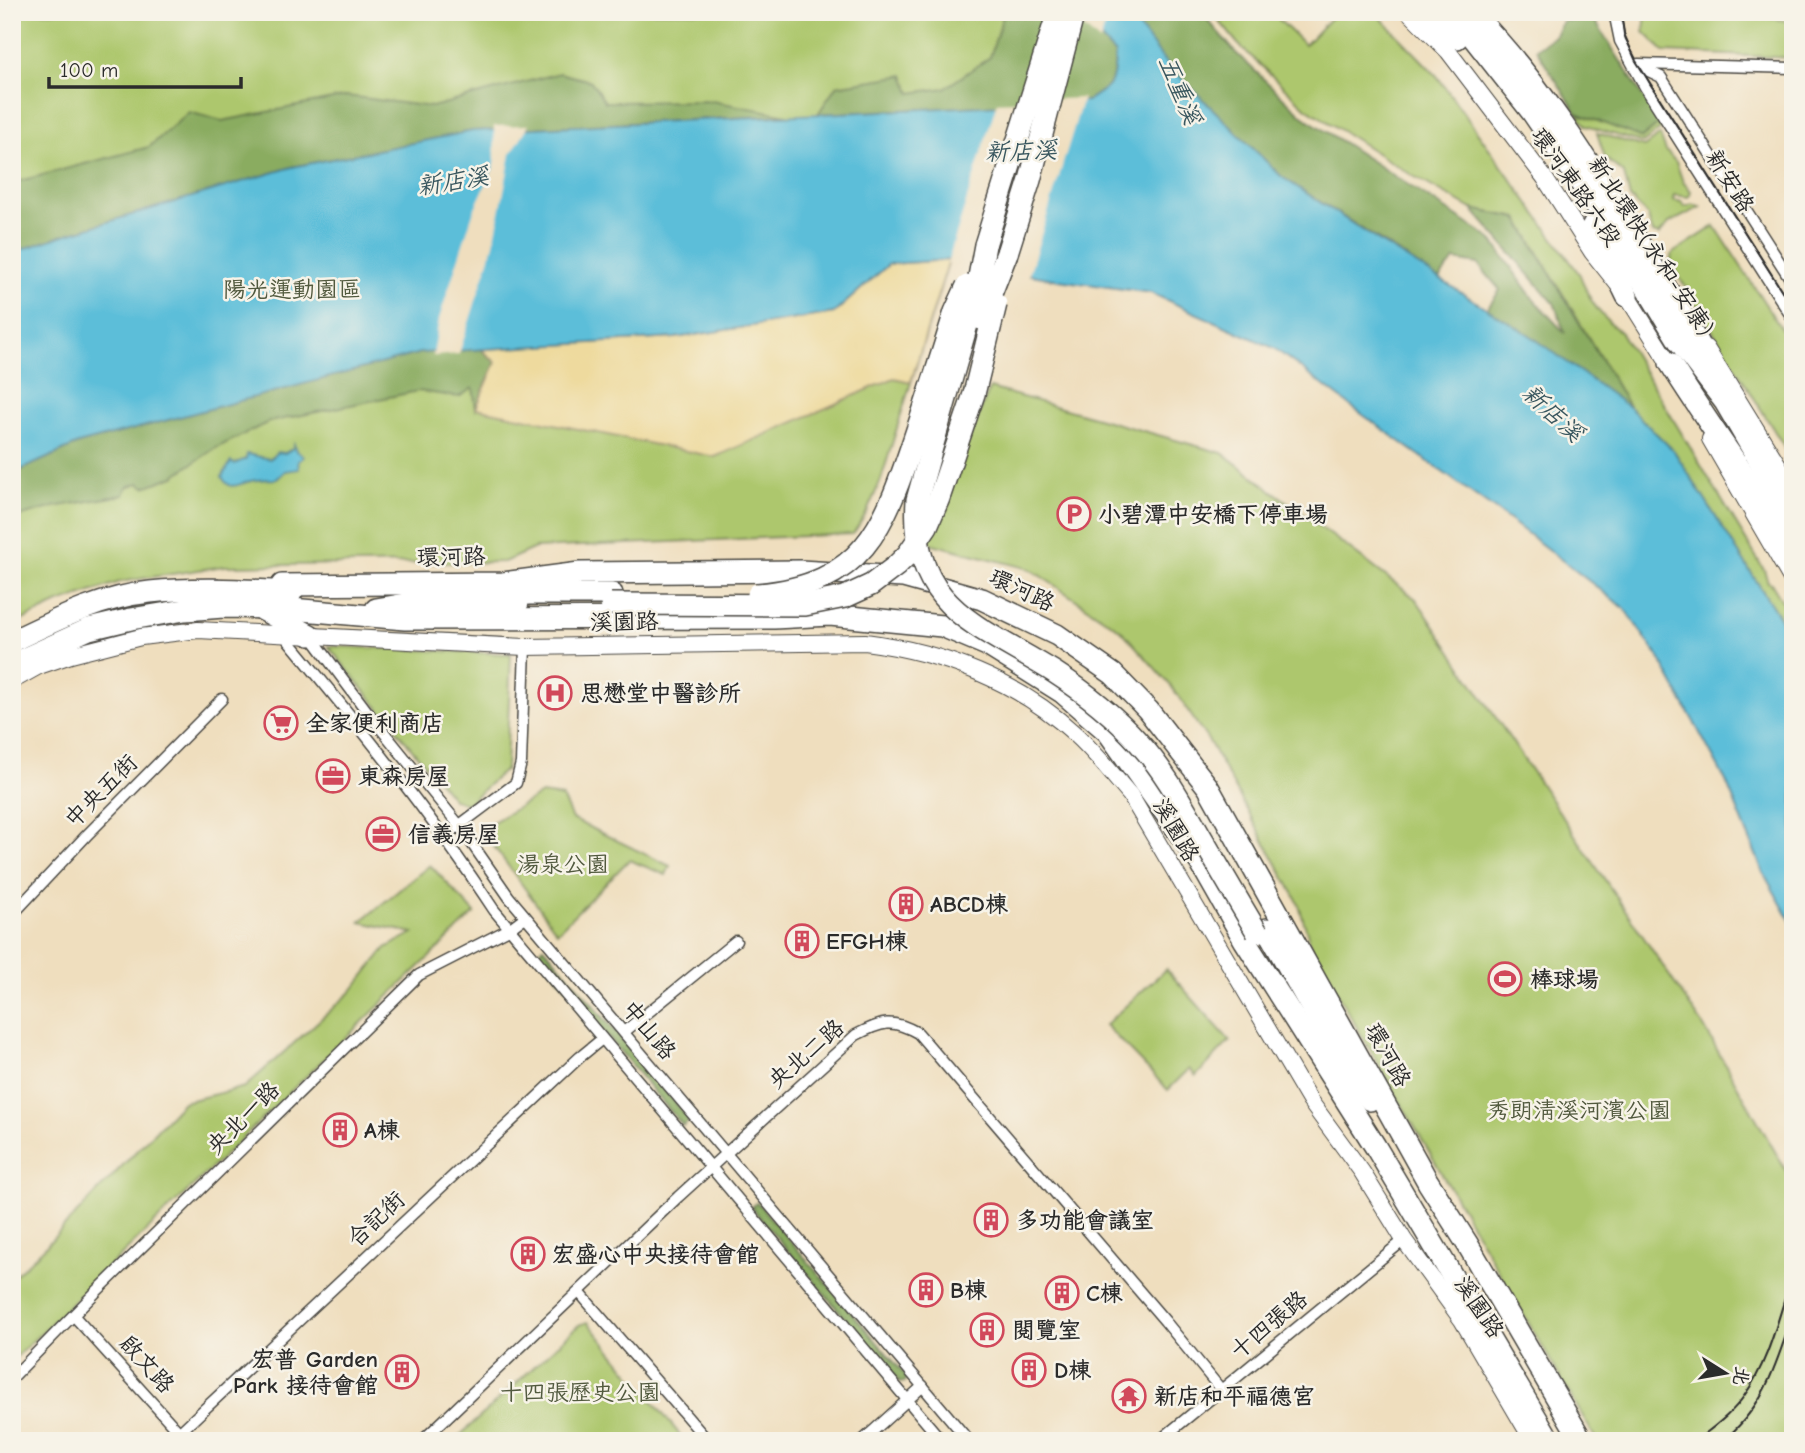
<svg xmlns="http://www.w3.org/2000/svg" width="1805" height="1453" font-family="'Comic Neue','LXGW WenKai TC',sans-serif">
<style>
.green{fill:#adc76d;stroke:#6c794c;stroke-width:2}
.forest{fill:#8aac60;stroke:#5a6c46;stroke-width:2}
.sand{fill:#eeda9e;stroke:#8c8264;stroke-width:2}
.water{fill:#5bbed9;stroke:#437482;stroke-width:2}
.pier{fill:#efdebe}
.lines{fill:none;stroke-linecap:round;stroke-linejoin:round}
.street-casing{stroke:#484641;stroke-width:13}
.secondary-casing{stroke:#484641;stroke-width:18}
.highway-casing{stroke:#484641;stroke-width:24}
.street{stroke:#fff;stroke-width:10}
.secondary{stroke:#fff;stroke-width:16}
.highway{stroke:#fff;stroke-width:21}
.tram{stroke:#2b2b2b;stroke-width:2}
.highway-bridge-casing{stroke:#484641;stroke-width:24;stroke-linecap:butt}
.highway-bridge{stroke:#fff;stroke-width:21}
.labels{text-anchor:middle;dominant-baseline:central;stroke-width:5;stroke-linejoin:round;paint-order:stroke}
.street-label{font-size:23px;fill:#2b2b2b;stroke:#f7f3e8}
.park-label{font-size:23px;fill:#525a3f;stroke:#f7f3e8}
.poi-label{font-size:23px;font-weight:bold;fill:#2b2b2b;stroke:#f7f3e8;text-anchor:start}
.water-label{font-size:24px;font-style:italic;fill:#39575f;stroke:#f7f3e8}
</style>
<rect width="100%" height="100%" fill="#f7f3e8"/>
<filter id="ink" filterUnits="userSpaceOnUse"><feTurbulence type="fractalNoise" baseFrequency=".0143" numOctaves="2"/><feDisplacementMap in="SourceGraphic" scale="14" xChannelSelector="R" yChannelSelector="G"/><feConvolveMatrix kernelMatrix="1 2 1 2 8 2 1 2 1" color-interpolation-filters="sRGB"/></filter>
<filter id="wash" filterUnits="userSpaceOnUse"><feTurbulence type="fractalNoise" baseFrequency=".00686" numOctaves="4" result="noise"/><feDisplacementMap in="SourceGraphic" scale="28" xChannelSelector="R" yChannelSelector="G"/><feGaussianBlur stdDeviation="1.57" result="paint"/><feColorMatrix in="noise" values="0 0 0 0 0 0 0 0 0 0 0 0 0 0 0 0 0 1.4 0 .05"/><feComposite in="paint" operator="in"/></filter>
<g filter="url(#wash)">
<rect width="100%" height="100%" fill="#efdebe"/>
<g class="green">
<polygon points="12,12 1072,12 996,106 881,480 867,512 853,534 535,548 504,562 224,566 120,582 59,603 12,625"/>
<path d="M1212,12H1271L1305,45L1336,12H1375L1437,76L1580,275C1590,303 1599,314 1621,333L1764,570L1768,582L1771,583L1793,619V639L1674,451L1630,408L1518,218L1472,209L1413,176L1306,108L1238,44Z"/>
<polygon points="1646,12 1736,12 1793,22 1793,58 1664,52 1644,32"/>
<polygon points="1577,113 1642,137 1660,123 1663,127 1643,143 1586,126"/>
<polygon points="1597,133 1644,147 1660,135 1666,151 1676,162 1683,182 1691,191 1689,197 1674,195 1673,200 1682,202 1685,207 1692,204 1701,207 1669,223 1659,235 1653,233 1647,215 1630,198 1624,174 1605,158"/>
<polygon points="1715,226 1793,347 1793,461 1670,262 1673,253"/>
<polygon points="990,388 1222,453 1416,599 1704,1027 1793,1183 1793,1441 1597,1441 1312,950 1298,902 1210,743 1171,686 1121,630 1030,569 925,542"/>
<polygon points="328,646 511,654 506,769 467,804 453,799"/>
<polygon points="541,794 562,797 572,819 670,866 666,875 629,860 557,932 481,829"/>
<polygon points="430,865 475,913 12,1361 12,1278 43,1249 183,1102 245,1087 351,992 386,948 413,933 360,922"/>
<polygon points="1166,969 1230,1041 1196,1076 1189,1069 1168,1090 1105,1025"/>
<polygon points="588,1322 685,1441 454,1441 579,1325"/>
</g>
<g class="forest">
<path d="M1004,12H1072L1090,27L1115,54C1114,86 1112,84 1087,101L818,114L836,86L904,75L911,93L945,88L990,57Z"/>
<polygon points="1128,12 1201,12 1236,53 1304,117 1491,239 1534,300 1565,333 1554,303 1472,209 1517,218 1630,408 1531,336 1487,309 1500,290 1478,264 1454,260 1439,279 1282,177 1166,63"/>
<polygon points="1593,18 1660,123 1642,138 1577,113 1536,49 1554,36 1563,21"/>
<polygon points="559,73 591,81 605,102 712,101 787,115 473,131 292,167 61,236 12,253 12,183 149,147 189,112 222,121 347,96 432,107"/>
<polygon points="481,349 496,362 476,408 473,388 459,397 418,391 269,422 214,449 174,476 145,487 139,483 127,487 124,495 54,507 12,519 12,474 78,444 420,353"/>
<polygon points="544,947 690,1120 683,1126 537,953"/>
<polygon points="757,1202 907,1377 905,1382 900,1383 751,1207"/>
</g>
<polygon class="sand" points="949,260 911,382 894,378 715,457 476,408 496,362 481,349 675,338 834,313 889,264"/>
<g class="water">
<path d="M1072,12H1128L1166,63L1282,177L1383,244L1531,336L1630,408L1674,451L1793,639V925L1763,872L1726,781L1658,656L1624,608L1515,524L1352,407L1274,348L1151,293L1059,280L949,260L889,264L834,313L675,338L420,353L78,444L12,474V253L61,236L292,167L473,131L1087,101C1112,84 1114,86 1115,54L1090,27Z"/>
<path d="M294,444L296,451L304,456L298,461L299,469L285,471L277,479C267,479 256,479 247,482C236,485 230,491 222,477L231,462L234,464L246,459L247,454L270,459L277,452L285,453L293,448Z"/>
</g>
<g class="pier">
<polygon points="1069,12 1109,12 1100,42 1070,15"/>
<polygon points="1083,98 1028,278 947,264 997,102"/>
<polygon points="529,125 511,154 494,244 459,354 433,356 439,319 474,210 495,165 494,126"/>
</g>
</g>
<g filter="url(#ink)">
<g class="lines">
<defs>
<g id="street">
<polyline points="1614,12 1620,41 1645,87 1793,319"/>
<polyline points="1634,64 1661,77 1793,283"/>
<polyline points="1638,64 1793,68"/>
<polyline points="1783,547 1793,563"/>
<path d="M284,635C358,724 430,813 494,910L942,1441"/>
<polyline points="310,635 369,714 459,825 509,897 969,1441"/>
<polyline points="445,836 516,783 521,763 525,647"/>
<polyline points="12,915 86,836 222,699"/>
<polyline points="624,1032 736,941"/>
<polyline points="579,1292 708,1441"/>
<polyline points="74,1316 187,1441"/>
<polyline points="12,1378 96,1292 419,975 509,929 525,917"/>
<polyline points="180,1432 580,1057 602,1039"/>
<path d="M422,1441L678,1197L856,1035C881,1022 892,1018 918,1033L1165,1321L1222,1391"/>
<polyline points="862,1441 923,1386"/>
<polyline points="1159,1441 1404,1240"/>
</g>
<g id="secondary">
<polyline points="1409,12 1448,51 1544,177 1592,252 1627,296 1675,373"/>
<polyline points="1706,348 1793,489"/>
<polyline points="1710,439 1793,582"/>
<path d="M12,681L39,666L71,655L141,637L198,630L525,647L865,642C942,652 1018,681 1075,734C1095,752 1112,774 1130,795L1310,1101L1362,1172L1404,1240L1462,1320L1533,1441"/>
</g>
<g id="highway">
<polyline points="1431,12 1457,38"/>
<polyline points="1451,12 1461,22 1532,112 1600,211 1679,341 1725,402 1793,518"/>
<path d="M1471,12C1538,79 1594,169 1643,250C1665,287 1689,323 1707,362"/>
<polyline points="1593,225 1627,296"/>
<polyline points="985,245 1058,12"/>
<polyline points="1007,253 1030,180 1074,12"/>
<path d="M1670,363C1710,427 1754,486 1793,550"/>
<polyline points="278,592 282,585 503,583 580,573 800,571 903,577 982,599 1057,635 1113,674 1148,710 1208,787 1428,1182 1468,1245 1582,1441"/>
<polyline points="502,594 612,594"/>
<polyline points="376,609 406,604 518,603"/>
<polyline points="263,610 310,635"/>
<path d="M12,641C56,620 101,597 150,592C197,587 245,590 292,592"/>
<polyline points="12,664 89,629 131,619 185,610 223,607 280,608 405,619 774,618 830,615 942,626 987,645 1062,692 1108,732 1200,862 1245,941 1375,1146 1550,1441"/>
<polyline points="1267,929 1339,1056 1370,1100"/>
</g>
</defs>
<use href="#street" class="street-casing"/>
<use href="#secondary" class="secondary-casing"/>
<use href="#highway" class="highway-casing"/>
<use href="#street" class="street"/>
<use href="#secondary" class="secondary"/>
<use href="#highway" class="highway"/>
<g class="tram">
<polyline points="1621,12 1624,34 1636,61 1793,308"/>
<path d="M1696,1441C1713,1427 1732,1414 1744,1396C1770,1360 1779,1314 1793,1273"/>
<path d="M1722,1441C1764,1409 1777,1362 1793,1314"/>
</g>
<defs>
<g id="highway-bridge">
<path d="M985,245L976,293L917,500C910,608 977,624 1054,672C1085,692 1114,715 1139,743C1165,771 1184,807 1203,840C1221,871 1239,902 1257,932"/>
<polyline points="981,319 1007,253"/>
<path d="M758,594C863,585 884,528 914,439C928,397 942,354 955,312L967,286"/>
<polyline points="611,604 805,605 845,597 871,585 896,566 908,554 927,526 939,498 974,394 996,304"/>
</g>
</defs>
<use href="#highway-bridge" class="highway-bridge-casing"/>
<use href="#highway-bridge" class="highway-bridge"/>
</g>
</g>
<defs>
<symbol id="parking-ring" viewBox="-11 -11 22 22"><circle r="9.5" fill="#f7f3e8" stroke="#d1495b" stroke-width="1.5"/><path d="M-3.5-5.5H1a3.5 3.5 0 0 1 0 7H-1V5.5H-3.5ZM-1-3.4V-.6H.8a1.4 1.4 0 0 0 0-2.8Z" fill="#d1495b"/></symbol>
<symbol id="hospital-ring" viewBox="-11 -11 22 22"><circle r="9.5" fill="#f7f3e8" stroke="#d1495b" stroke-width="1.5"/><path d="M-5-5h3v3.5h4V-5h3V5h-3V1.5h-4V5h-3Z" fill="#d1495b"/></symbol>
<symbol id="supermarket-ring" viewBox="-11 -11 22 22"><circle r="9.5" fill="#f7f3e8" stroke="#d1495b" stroke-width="1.5"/><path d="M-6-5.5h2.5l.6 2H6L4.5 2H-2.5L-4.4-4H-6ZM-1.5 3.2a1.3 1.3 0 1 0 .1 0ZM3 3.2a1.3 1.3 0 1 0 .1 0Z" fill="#d1495b"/></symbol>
<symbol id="office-ring" viewBox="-11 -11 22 22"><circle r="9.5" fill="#f7f3e8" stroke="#d1495b" stroke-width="1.5"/><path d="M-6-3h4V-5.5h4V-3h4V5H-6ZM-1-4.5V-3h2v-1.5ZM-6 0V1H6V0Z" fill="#d1495b"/></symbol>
<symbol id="building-ring" viewBox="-11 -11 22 22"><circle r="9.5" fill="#f7f3e8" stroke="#d1495b" stroke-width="1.5"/><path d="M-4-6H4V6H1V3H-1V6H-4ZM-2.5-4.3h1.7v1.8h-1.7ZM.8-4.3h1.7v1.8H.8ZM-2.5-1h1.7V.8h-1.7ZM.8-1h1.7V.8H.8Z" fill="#d1495b"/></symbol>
<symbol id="stadium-ring" viewBox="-11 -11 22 22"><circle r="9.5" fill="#f7f3e8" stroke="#d1495b" stroke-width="1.5"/><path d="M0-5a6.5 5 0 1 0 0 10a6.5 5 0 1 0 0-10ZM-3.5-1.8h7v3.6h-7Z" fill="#d1495b"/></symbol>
<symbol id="temple-ring" viewBox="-11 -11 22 22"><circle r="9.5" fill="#f7f3e8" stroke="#d1495b" stroke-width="1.5"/><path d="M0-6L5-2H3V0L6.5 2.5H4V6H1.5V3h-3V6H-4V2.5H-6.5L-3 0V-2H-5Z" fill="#d1495b"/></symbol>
</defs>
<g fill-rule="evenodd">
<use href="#parking-ring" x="1055" y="495" width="38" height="38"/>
<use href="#hospital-ring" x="536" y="674" width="38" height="38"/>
<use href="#supermarket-ring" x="262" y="704" width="38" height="38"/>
<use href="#office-ring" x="314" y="757" width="38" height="38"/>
<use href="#office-ring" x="364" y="815" width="38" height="38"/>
<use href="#building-ring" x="887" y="885" width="38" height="38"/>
<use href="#building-ring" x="783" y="922" width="38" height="38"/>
<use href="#stadium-ring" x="1486" y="960" width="38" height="38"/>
<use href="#building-ring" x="321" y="1111" width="38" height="38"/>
<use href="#building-ring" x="972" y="1201" width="38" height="38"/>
<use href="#building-ring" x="509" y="1235" width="38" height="38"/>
<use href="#building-ring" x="907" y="1271" width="38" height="38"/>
<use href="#building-ring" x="1043" y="1274" width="38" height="38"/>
<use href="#building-ring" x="968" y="1311" width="38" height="38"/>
<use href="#building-ring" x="1010" y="1351" width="38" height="38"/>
<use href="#building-ring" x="383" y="1353" width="38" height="38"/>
<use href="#temple-ring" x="1110" y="1377" width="38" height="38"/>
</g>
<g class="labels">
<g class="street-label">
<text transform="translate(1730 181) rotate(58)">新安路</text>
<text transform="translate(1576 187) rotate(55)">環河東路六段</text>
<text transform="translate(1651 246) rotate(57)">新北環快(永和-安康)</text>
<text transform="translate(451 557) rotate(-1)">環河路</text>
<text transform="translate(1022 590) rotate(25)">環河路</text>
<text transform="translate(624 622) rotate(-1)">溪園路</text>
<text transform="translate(101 791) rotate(-45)">中央五街</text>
<text transform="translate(1176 830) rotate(60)">溪園路</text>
<text transform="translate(649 1030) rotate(50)">中山路</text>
<text transform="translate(806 1054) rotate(-41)">央北二路</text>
<text transform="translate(1388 1055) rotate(61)">環河路</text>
<text transform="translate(243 1118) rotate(-45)">央北一路</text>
<text transform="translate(376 1219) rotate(-43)">合記街</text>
<text transform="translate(1479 1307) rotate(56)">溪園路</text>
<text transform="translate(1269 1325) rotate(-40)">十四張路</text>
<text transform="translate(147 1364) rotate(48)">啟文路</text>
</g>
<g class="park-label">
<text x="292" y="289">陽光運動園區</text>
<text x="563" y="864">湯泉公園</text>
<text x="1579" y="1110">秀朗清溪河濱公園</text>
<text x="580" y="1392">十四張歷史公園</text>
</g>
<g class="poi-label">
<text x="1098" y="514">小碧潭中安橋下停車場</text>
<text x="580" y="693">思懋堂中醫診所</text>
<text x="306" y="723">全家便利商店</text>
<text x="358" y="776">東森房屋</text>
<text x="408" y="834">信義房屋</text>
<text x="930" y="904">ABCD棟</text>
<text x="826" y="941">EFGH棟</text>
<text x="1530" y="979">棒球場</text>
<text x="364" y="1130">A棟</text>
<text x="1016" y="1220">多功能會議室</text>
<text x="552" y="1254">宏盛心中央接待會館</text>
<text x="950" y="1290">B棟</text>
<text x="1086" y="1293">C棟</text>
<text x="1012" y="1330">閱覽室</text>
<text x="378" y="1359" text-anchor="end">宏普 Garden<tspan x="378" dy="26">Park 接待會館</tspan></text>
<text x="1054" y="1370">D棟</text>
<text x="1154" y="1396">新店和平福德宮</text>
</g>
<g class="water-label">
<text transform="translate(1180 90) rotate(67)">五重溪</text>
<text transform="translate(1021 151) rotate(-2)">新店溪</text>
<text transform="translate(453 181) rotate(-9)">新店溪</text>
<text transform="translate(1553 413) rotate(42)">新店溪</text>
</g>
</g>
<rect width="1805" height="1453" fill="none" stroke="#f7f3e8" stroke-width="42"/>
<g transform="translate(1725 1373) rotate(101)" stroke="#f7f3e8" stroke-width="5" paint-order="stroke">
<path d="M0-5L12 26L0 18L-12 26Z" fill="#2b2b2b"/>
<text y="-10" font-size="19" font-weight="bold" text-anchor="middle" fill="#2b2b2b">北</text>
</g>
<path d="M49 77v10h192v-10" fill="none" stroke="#2b2b2b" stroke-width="3.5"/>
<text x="60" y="77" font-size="21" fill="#2b2b2b" stroke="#f7f3e8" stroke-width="5" paint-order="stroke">100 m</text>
</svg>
